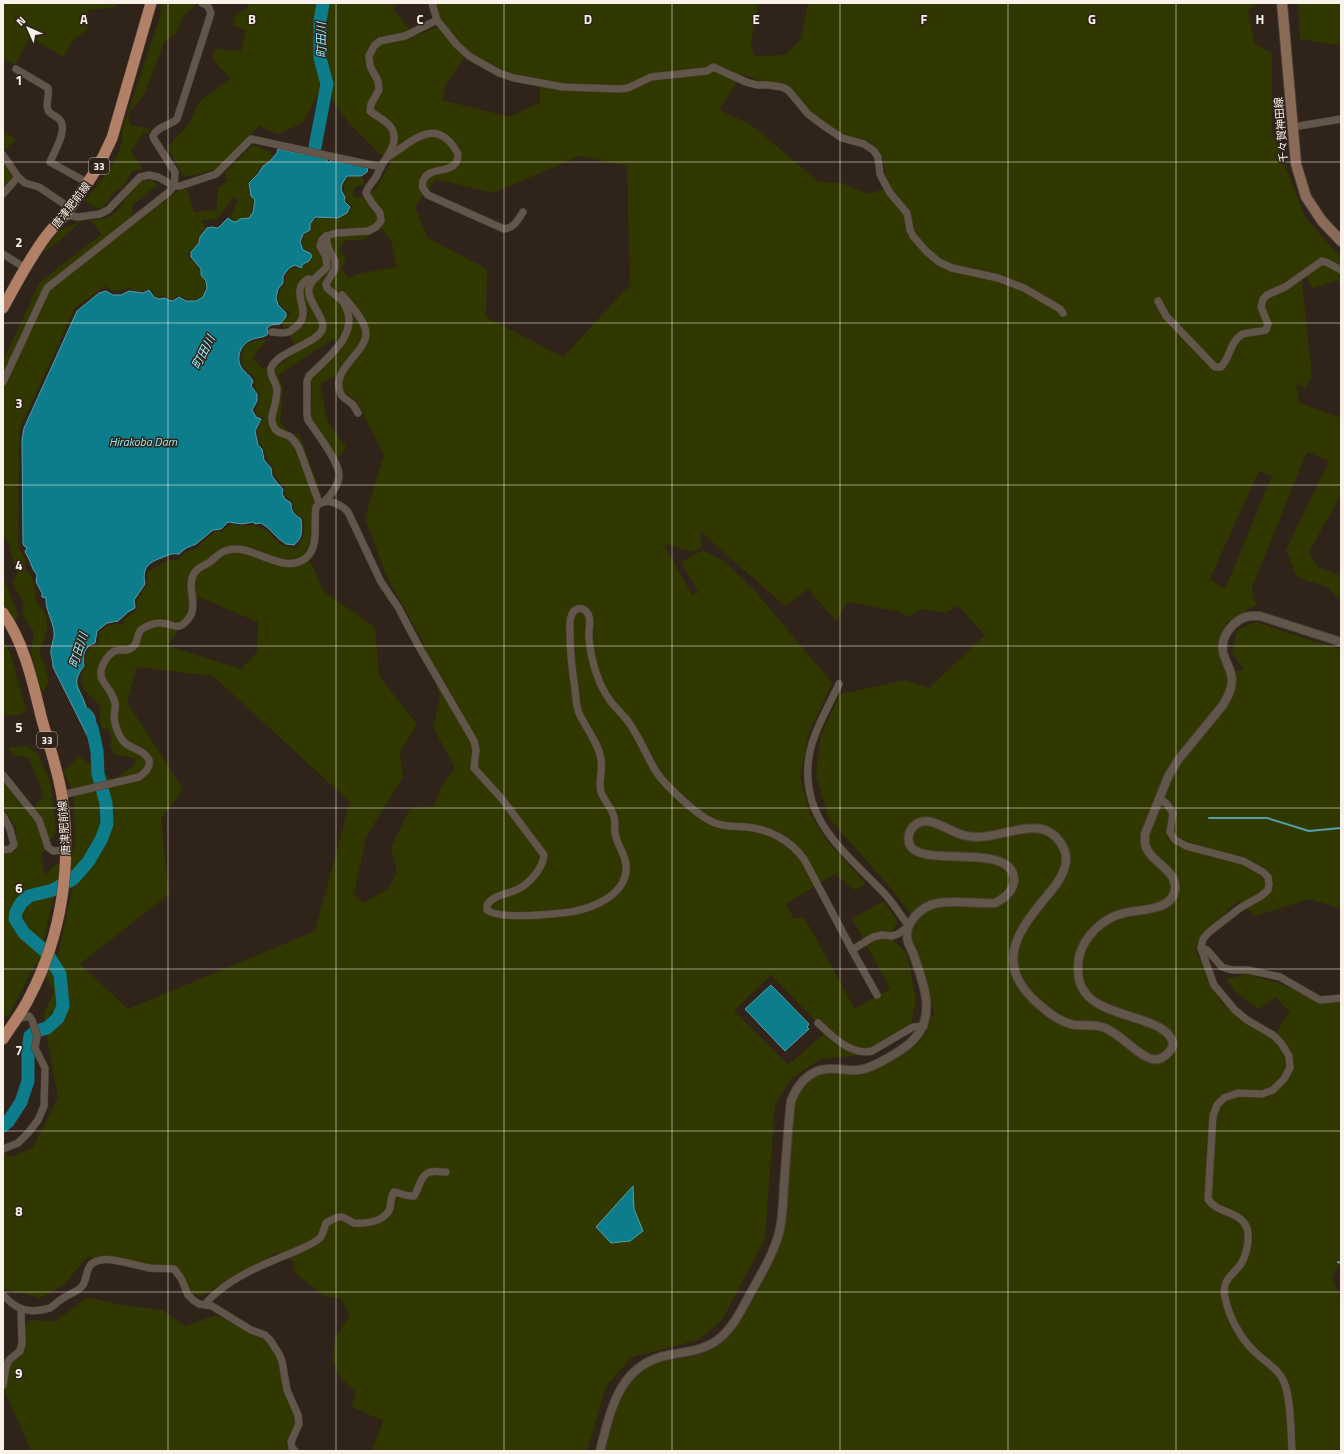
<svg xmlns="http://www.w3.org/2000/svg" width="1344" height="1454" font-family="'Titillium Web','Noto Sans JP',sans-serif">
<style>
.green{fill:#303800;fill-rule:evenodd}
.water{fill:#0e7d8b;stroke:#54a0a8}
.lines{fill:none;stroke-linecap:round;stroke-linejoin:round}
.stream{stroke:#54a0a8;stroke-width:2}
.river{stroke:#0e7d8b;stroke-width:13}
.minor-casing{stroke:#493f38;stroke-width:8}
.tertiary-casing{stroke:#493f38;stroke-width:10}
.secondary-casing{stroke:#493f38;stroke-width:12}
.primary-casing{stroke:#493f38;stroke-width:12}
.minor{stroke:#62554a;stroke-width:7}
.tertiary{stroke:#62554a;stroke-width:8}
.secondary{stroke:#8a6b58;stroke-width:10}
.primary{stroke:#b28066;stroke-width:11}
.grid{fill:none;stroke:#f9f2eb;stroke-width:1;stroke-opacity:0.55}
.labels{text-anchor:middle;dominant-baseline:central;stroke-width:3;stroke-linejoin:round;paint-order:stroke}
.shield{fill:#2f231a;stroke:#bcb4ac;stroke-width:1}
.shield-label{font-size:10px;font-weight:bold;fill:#f9f2eb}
.street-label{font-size:11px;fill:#f9f2eb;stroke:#2f231a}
.water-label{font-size:12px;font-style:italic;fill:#92e9f7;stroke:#2f231a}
.grid-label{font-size:13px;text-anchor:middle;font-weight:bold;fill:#f9f2eb;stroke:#2f231a;stroke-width:3;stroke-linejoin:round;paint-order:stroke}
</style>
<rect width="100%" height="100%" fill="#2f231a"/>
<g class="green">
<polygon points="3,3 117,3 116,7 88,10 88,29 72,41 64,57 30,37 15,65 3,59"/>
<path d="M162,3L197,4L183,16L176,34L164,42L144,95L128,114L130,125L151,129L147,134L145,131L131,151L143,170L132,171L122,189H117L101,210L85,201C99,182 126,155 122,130L160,17Z"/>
<path d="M246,3H398L393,9L415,36L442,25L432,3H761L758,8L751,43L754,56L786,55L801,39L808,3H1258L1248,11L1255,44L1272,53V132L1305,217L1341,258V285L1337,280L1312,289L1305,273L1302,283L1312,375L1305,389L1296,383L1299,402L1341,418V500L1339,498L1309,552L1318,567L1341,576V599L1337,597L1328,587L1305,580L1296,575L1286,550L1329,461L1307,452L1252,587L1256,605L1226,623V673L1244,670L1232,652L1237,630L1256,622L1316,642L1341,649V909L1310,899L1256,916L1238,901L1203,934L1196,952L1222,1004L1251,1017L1276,1033L1290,1012L1277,999V996L1258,1009L1238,994L1226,979L1248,974L1281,984L1323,1002L1341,1000V1264L1338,1266L1332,1278L1341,1300V1451H605C617,1411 622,1367 671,1360C688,1358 709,1354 722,1343C735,1332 744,1316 752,1301C761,1284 774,1266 779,1246C781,1235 781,1222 783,1210C785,1185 788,1160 791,1135L793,1132L796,1100L806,1080C814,1076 821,1073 830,1073C839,1073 850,1076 860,1074C876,1071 908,1053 919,1042C925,1035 929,1026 931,1017L935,1015L921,962L912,942L911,935L916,923L900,899L829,818L816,775L821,735L840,694L906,680L929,688L985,635L958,606L944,613L922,609L908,617L900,612L847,602L836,621L808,589L785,606L700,531L702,546L693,552L664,544L692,595L698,592L681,562L703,550L725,562L755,591L832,683L809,733L800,776L809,812L826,840L866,884L855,890L835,874L786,904L794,919L804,917L855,1009L890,989L852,918L884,901L897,921L891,938L907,953L916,1000L910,1029L872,1054L820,1059L790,1080L775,1105L765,1239L722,1320L698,1340L632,1357L606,1386L587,1451H372L383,1421L352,1407L356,1391L339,1377L333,1359L335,1338L350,1315L341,1298L324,1296L293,1271L294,1262L278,1252L201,1296L190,1294L168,1267L88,1257L63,1285L40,1298L3,1288V1152L13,1157L33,1147L58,1098L45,1026L44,1013L54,991L36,962L9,1015L3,1017V854L17,851L16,828L3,808V778L28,813L44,796L29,758L13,755L8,748L27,746L38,754L51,784L56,831L41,856L45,875L75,848L74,796L64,771L79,756L113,780L132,767L136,758L115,755L110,746L112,737L109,730L102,728L99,719L101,707C90,693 72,687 86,666C83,655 86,648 98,645L99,632C108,625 112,622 123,625V620L137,610V599L147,585C146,571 149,571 160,565C168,560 168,560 178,560L186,552L199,548L201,543L215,531H222L230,524L241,526L253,525L268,531L280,544L295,549C304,537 306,532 303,518C295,514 292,511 293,501L286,497L284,493L285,487L279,482L274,475L273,467L267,460L264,448L260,444L257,431L263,418L257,415L255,411L259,402L260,394C255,389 254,386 255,379L252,374L243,367C238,344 248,341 268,339L257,351L253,358L262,368L277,367L298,350L290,336L292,327H283L282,323L285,319L290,316L291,313C276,307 274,296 285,284C285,273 290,265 301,269C304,263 309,262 313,257L311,252L304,249L302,242L304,235L311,231V224L316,218L338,219L348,214L352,207L345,200L346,196C342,188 343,185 349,177H362L365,184L354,188L353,196L365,198L376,188L392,161L379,153L348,122L333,101L331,85L322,87L303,123L278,134L259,126L218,169L184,177L167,147L189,124L199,102L230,78L212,58L215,49L241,51L246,30L233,26L234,17L248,7ZM468,52L505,71L540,81V102L510,117L442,100L446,84ZM742,74L764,83L783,82L814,118L848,141H869L882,155L889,187L869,194L841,183L819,182L750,124L719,110ZM580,156L627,166L630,285L563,357L486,317L487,269L428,238L415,207L436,179L493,193ZM381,228L391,241L397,267L362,273L348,278L342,268L346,258L339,250L345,240H363ZM333,339L342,349L312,378L311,417L338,458L346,447L327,421L320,384L341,373L343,391L357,401L384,455L365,518L387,577L423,642L440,697L433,727L455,768L442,785L434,806L410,809L391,847L397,872L389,888L363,903L354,895L366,837L403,777L400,752L417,724L379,676L375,627L323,591L312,564L304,556L312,545L313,504L322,496L299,434H290L280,421L283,388L278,375ZM1259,471L1272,476L1225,589L1210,579ZM199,597L258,622L257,652L241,669L168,646ZM137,667L213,676L350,802L315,931L128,1009L80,964L169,894L161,819L183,789L127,702ZM74,881L58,955L44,940L54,896ZM771,975L826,1032L788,1065L734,1011ZM633,1186L634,1209L596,1227Z"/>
<polygon points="1298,3 1341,3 1341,46 1300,39"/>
<polygon points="3,131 16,140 3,151"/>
<path d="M253,145L269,151L272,156L269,161L262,165L257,173L248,183L250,196L254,201L251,212L248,217L236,221L233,220L230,217L238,200L234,197L217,219L202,220L206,227L199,237L198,243L188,253L190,259L196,264L200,270V275L205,282V289L202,297C193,301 187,300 179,295L172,300L168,299L165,296L158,297L153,294L152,289C147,288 146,290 142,291C137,292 132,289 128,287C119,292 113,293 106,286L75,308L19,431L18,545L25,559L26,571C36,578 34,589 36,600C38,605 43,609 45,613C50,627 45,640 39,653L45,665L49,682L42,694L31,653L34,632L22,614L24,604L13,583L17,573L9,544L3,536V361L40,282L102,234L90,220L108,218L120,208L128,194L141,181L153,180L158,185L133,204L131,218L112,233L116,239L179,190L187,189L194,212L217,210L218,188L228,181L225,172Z"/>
<polygon points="3,162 13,177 3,188"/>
<polygon points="83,220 43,254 58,231"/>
<polygon points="3,577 19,616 13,620 3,605"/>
<polygon points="3,640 11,655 26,711 19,715 3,716"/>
<polygon points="88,1297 121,1305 162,1310 185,1326 216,1315 262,1335 278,1356 300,1417 286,1446 289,1451 31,1451 4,1389 7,1364 29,1320 55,1321"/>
</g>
<g class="water">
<path d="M278,149L327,159V162H330L331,160L368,167L367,172L361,176H347L342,184L341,190L345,197L344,201L350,207L347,213L338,218L315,217L310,224V230L303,234L300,242L303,250L310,253L312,256L309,261L303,264L301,268L295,265L289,268L283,276V283L278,289L276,298L278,305L286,313V317L280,324L271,325L267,328L268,334C263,338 259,337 253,339C242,343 235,355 241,367C244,372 250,375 253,381L251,386L257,394V401L252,410L256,417L261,419L255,431L258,445L262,449L264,460L271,468L272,476L278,484L283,489L282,494L285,499L291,503C291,512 294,514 301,519C302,530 303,538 294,545L286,544L279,539L267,527L261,523L255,524L253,522L242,524L228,522L221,529L213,530L196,544L186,548L179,554C170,553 169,555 161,558C147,563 142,569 145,584L134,600L135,608L128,612L118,621L107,623L97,631L95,643C84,646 82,656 84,666C72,682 77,685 84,701C85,703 85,705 86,707C89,713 87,707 91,711C96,716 96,723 95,729L87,730L88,737L53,667C53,662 52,659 51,654C50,647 55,639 54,632C53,621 45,609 46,598L42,597V593L36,582L37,575L33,569L28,557L25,552L27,547L24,546L23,543L22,440L24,428L77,311L99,293L106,291L113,295H121L129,291L143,293L149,290L154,297L159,299L165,298L168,300L173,301L179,297L186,301H196L203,297L207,288L206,281L201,275V269L191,257V252L199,243L200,237L207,228L211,227L218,228L228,218L232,221L236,222L240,219L249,218L253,212L255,200L251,196L249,183L258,174L263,166L269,162L277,153Z"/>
<polygon points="771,985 809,1024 807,1027 809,1029 785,1051 745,1009"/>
<polygon points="633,1186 634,1209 643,1231 630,1241 611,1243 596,1227"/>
</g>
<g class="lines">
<g class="stream">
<polyline points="1209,818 1267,818 1309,831 1341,828"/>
<polyline points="1338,1262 1341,1263"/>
</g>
<g class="river">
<polyline points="315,147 327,84 320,58 320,21 323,3"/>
<polyline points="3,1126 8,1122 21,1102 28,1081 28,1050 30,1036 36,1031 47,1028 58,1018 63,1006 60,974 46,952 24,933 15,919 16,912 21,903 29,896 53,890 73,879 88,862 101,840 107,824 106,803 98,774 97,751 92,728 86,714"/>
</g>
<defs>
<g id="minor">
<polyline points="432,3 437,20 456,44 469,56 499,73 514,78 563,87 619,89 628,88 651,77 707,71 713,67 746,82 757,85 768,85 782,87 788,90 808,114 824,126 842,138 864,144 874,151 878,157 880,174 883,180 890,193 907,213 910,230 913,236 926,251 939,262 952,268 998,278 1024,288 1060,309 1063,313"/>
<path d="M16,69L48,88C50,95 45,104 48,110C50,115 57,116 60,120C68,130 54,152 50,162L88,183"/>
<polyline points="1293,127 1341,119"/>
<polyline points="3,155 18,177 25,183 39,187 70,208"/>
<path d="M388,157C414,140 437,115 458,154C458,156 457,161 456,163C448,174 429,166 423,181C421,187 424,190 428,195L504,229C514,228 518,220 523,212"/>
<polyline points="3,194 18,177"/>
<polyline points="65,215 78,217 100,214 108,210 140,177 149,175 158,177 174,186 180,186 216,174 251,139 381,167"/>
<polyline points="3,254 25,268"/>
<path d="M342,295C350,304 366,322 366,333C367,352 331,369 340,392C342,399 349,400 353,405C355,407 356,410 358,413"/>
<path d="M1158,301L1166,316L1215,367H1221C1230,358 1230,342 1241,335C1247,332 1259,332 1266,330L1268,324L1261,307L1263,299L1267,295L1285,287L1322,261L1328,263L1341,270"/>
<path d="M272,332C277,332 283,334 288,332C291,332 293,328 296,327C315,311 287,292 308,279L313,280"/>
<path d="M3,382L47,288L169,192L174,186L175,172L154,139L153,136C157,126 170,126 177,119L211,13L208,6L202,3"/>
<path d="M324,502C331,495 339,485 339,475C339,461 316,432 308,420L307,415V381L309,376C328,357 363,332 343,302C338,296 332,293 327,288L326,284L335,269V261L328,247L326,236"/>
<path d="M319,503L299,448C296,443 293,439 289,436C283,433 277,434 274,427C268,417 276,408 276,398C277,395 277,391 277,389C276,382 269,375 271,368C278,351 316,344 322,330C327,318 306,302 309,288C311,279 322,273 327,267L326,257L320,246L322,240L326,236L336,233L368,231L376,227L381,221L380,213L372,203L366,193C368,185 372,184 376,177C378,174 379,170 381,166C388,155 399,142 392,129C388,121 377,117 370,111L371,104L379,90L378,81L370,66L369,56L374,46L380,41L405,36L437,20"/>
<polyline points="3,775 39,820 48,847 53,851 66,850"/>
<path d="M62,795L139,777C145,773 151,768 149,760C144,748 126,749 121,738C118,733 115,724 114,718C114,713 116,708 115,703C113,693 106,687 102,679C98,670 105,658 113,652C118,648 124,652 130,649C138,645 136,638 140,631C143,627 154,623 159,623C173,622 177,634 189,618C199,605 185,585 195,572C199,567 205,565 210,562C215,558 219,553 225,551C249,540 282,577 306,558C320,546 313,523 316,507C325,496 341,504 348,512L381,582L398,607L418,645L474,741L476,750L474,768L502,799L544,855C543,868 529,884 518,889C507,895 494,894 487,905V910C500,920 554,914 571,912C592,908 622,897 626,872C628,857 617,846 615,833C614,828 616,822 614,817C612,808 604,801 601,792C598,781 603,771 601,760C600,745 585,727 579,713C576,706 576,697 575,689C572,670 570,652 570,633C570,628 569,622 571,617C573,608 583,605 588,614C592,621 588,630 589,638C591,660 598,684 611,702C616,708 622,714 627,720C640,737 646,756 657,773C665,785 694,812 707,819C719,827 732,826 746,827C769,829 790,840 804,859L852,950L873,937L882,935L892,936L898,934L909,926C900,915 893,902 883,892C848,855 804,823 808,766C809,738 827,710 839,684"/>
<path d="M1159,798L1167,804L1173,813L1170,832L1175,840L1186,846L1243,861L1263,872L1268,877L1269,884L1268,890L1261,896L1240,908L1209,932L1203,939L1201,948L1205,960L1214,985L1235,1010L1247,1020L1273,1035L1281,1043L1289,1056L1290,1068L1284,1079L1273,1090L1262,1094L1238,1093L1224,1098L1217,1105L1213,1116L1208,1199C1216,1213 1239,1211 1246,1226C1249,1231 1248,1235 1248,1241C1247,1249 1246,1256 1241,1264C1233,1275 1221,1280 1225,1297C1229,1317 1240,1338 1255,1352C1265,1362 1278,1368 1284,1382C1291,1398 1291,1433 1292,1451"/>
<polyline points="3,816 10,829 14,845 10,849 3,850"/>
<polyline points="1201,948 1207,950 1222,967 1232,970 1248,970 1280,977 1320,1000 1341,998"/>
<polyline points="852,950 877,995"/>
<path d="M818,1023C832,1036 851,1056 872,1051L913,1027L924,1026"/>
<polyline points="3,1149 18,1143 28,1133 38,1120 44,1106 45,1068 35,1048 37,1036 32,1020 29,1016 17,1019"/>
<path d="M3,1295C14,1307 25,1313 41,1310C44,1309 47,1309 50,1308C55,1305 59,1300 65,1297C71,1293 78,1292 83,1285C89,1275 84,1263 101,1260C112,1257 136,1266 149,1268C157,1269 165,1268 174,1269L181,1278L188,1295L193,1300L199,1304L212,1306L251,1330L265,1335L270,1340L279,1354L282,1361L287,1390L298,1415L299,1424L291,1442L292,1448L295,1451"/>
<path d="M205,1304C222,1284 248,1271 272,1261C285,1255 310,1247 320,1238C323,1234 324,1228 326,1223C330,1221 335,1217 340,1217C346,1216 349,1222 354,1223C365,1224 381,1222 388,1212C393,1206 388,1201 394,1192C401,1193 407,1197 414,1196C419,1189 420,1175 430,1172C434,1171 441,1172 446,1172"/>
<polyline points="3,1385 6,1367 9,1360 20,1351 22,1344 21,1309"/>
</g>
<path id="tertiary" d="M600,1451C611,1409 619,1364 669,1355C687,1352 706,1350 720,1338C733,1327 741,1311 749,1296C760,1276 773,1255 779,1233C783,1218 783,1201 784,1185C786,1157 788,1129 791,1101C797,1085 809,1070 827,1069C837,1068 847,1071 858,1070C872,1069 906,1049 915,1038C937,1013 922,980 913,953C911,949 909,945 908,942C903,923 921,906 938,903C957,900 977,904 995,903C1004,899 1013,891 1014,881C1015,839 917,871 909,843C908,838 909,832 912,828C926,811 947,831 963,835C998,846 1043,805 1064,849C1070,862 1063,875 1055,886C1026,922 990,957 1033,999C1045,1010 1058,1022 1075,1025C1085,1026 1096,1024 1105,1028C1122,1035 1137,1055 1152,1059C1158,1061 1165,1057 1169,1052C1173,1048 1174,1043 1171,1038C1159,1016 1100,1017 1084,991C1077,981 1077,969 1079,957C1084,936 1103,918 1124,913C1140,909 1173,911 1175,889C1177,869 1149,862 1145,844C1145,843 1145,835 1145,834L1168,777L1178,760L1223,705C1228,696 1232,689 1232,679C1231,669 1225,661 1223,652C1220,636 1235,618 1250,616C1253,616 1257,616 1260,616L1341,642"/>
<polyline id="secondary" points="1282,3 1296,164 1306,197 1322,221 1341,241"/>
<g id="primary">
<path d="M3,308C16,284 28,261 44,239C50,230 59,222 66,213C85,189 100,166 112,138L151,3"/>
<path d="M3,613C25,644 33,684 42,720C49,745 58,771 62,796C72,864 62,935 30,996C23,1011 12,1025 3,1039"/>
</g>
</defs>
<use href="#minor" class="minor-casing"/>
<use href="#tertiary" class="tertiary-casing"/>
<use href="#secondary" class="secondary-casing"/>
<use href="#primary" class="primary-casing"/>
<use href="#minor" class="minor"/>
<use href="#tertiary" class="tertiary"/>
<use href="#secondary" class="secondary"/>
<use href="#primary" class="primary"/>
</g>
<path class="grid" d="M168,3V1451M336,3V1451M504,3V1451M672,3V1451M840,3V1451M1008,3V1451M1176,3V1451M3,162H1341M3,323H1341M3,485H1341M3,646H1341M3,808H1341M3,969H1341M3,1131H1341M3,1292H1341"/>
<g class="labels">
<g class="shield">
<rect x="89" y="158" width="20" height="16" rx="3"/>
<rect x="37" y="732" width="20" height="16" rx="3"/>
</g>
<g class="shield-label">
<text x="99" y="166">33</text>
<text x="47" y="740">33</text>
</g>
<g class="street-label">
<text transform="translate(1281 130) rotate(-95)">千々賀神田線</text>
<text transform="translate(71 205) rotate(-52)">唐津肥前線</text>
<text transform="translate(64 828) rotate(-94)">唐津肥前線</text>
</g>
<g class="water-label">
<text transform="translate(321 40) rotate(-91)">町田川</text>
<text transform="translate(203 352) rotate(-63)">町田川</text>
<text x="143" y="441">Hirakoba Dam</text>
<text transform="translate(78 650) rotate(-72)">町田川</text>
</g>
</g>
<g class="grid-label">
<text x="84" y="24">A</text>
<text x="252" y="24">B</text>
<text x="420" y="24">C</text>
<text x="588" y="24">D</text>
<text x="756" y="24">E</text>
<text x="924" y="24">F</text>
<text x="1092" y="24">G</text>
<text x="1260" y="24">H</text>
<text x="19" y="85">1</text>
<text x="19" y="247">2</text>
<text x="19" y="408">3</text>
<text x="19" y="570">4</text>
<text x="19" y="732">5</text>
<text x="19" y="893">6</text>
<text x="19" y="1055">7</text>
<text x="19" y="1216">8</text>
<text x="19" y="1378">9</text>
</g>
<rect width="1344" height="1454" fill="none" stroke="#f9f2eb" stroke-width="8"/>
<g transform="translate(28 28) rotate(315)" stroke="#2f231a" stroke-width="3" paint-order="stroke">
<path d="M0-3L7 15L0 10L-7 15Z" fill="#f9f2eb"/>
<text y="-6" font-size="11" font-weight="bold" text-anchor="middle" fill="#f9f2eb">N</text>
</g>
</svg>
